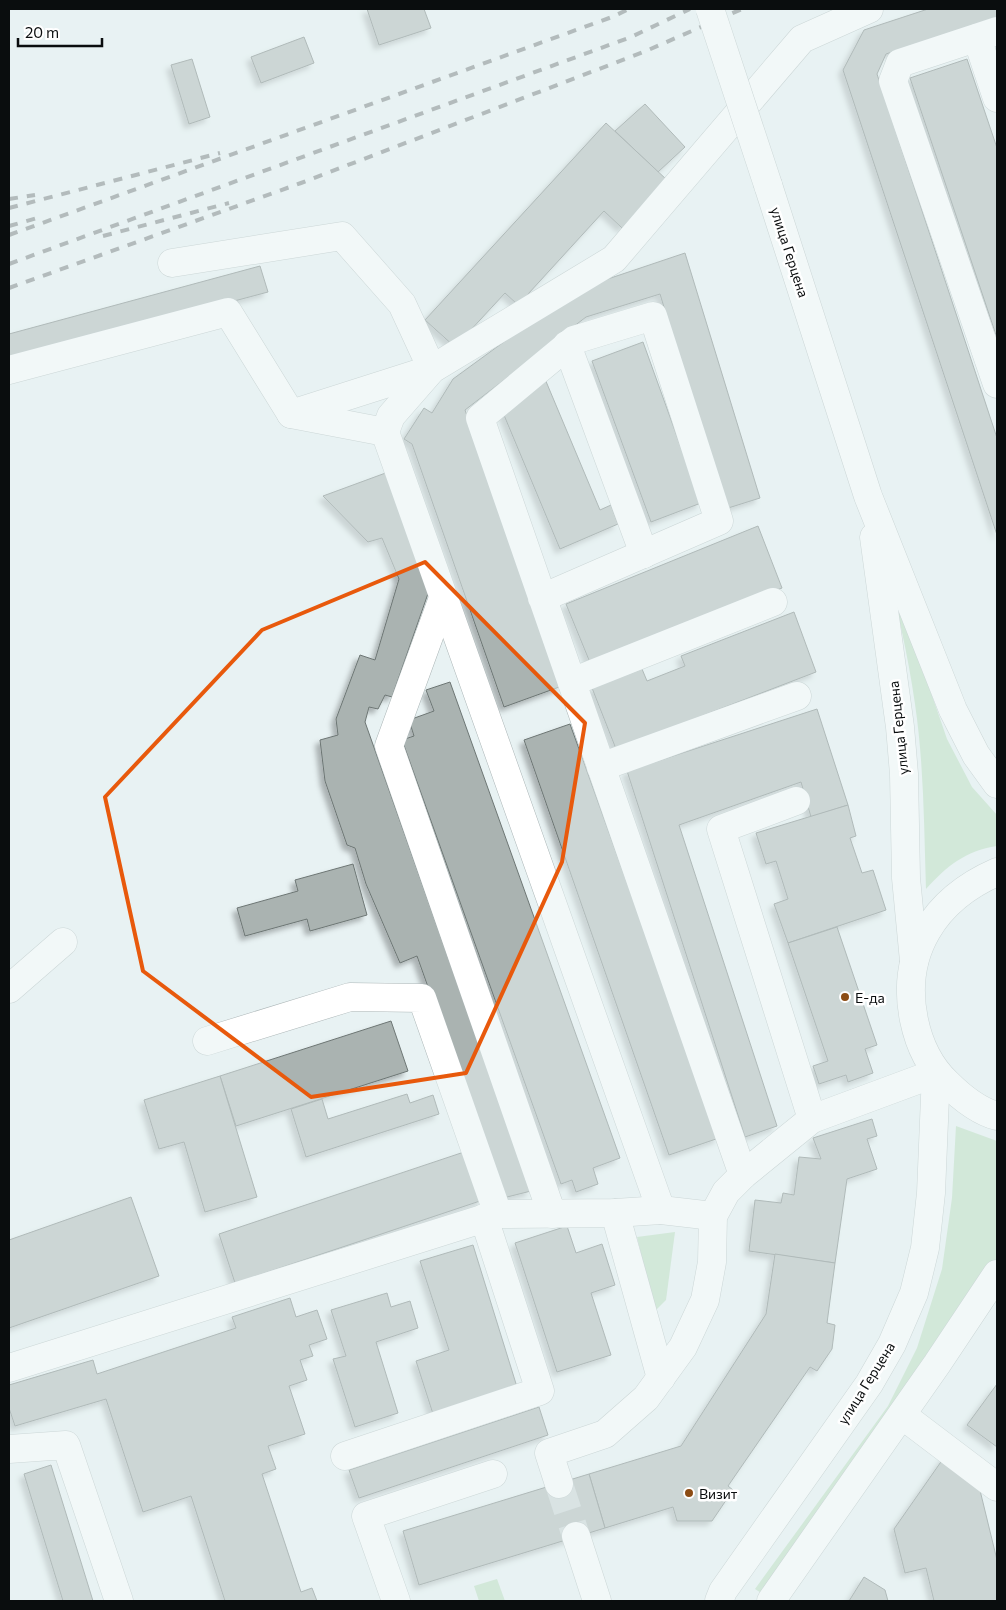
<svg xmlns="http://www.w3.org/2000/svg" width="1006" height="1610" font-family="Commissioner,sans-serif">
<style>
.green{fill:#b8dbbb}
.building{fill:#aab3b1;stroke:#6d7674;filter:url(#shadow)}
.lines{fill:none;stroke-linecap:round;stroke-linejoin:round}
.minor-tunnel{stroke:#c7d0d1;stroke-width:28;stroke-dasharray:28 14;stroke-linecap:butt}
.minor-casing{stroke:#acb6b7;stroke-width:29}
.major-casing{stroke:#acb6b7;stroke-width:29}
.minor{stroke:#fff;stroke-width:28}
.major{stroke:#fff;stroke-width:28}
.rail{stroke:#73797a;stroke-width:4;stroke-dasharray:9 9;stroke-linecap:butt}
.major-bridge-casing{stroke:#acb6b7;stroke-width:29;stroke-linecap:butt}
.major-bridge{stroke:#fff;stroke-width:28}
.marked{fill:none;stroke:#e8590c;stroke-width:4;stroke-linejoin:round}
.poi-dot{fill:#8c4c14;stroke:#fff;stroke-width:2}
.labels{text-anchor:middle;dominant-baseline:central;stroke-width:5;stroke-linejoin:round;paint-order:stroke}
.street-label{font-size:14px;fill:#0a0d0e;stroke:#fff}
.poi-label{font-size:14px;fill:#0a0d0e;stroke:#fff;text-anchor:start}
</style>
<defs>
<filter id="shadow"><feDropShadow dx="-4.5" dy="4.5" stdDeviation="2.5" flood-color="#0004"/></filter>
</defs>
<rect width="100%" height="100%" fill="#e8f2f3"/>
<g class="green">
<path d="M884,556L947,739L972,787L997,815V846C965,851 947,866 926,889C924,827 924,765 915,704C908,654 896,604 884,556Z"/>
<polygon points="956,1126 997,1141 997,1259 766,1596 755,1589 888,1406 917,1348 942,1269 952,1198"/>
<polygon points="675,1232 666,1300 655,1311 637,1237"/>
<polygon points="497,1579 505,1601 479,1601 474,1586"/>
</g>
<g class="building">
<polygon points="367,9 424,9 431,28 379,45"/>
<polygon points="928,9 997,9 997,17 886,54 877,74 997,438 997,535 843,70 864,30"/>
<polygon points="304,37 314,63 261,83 251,57"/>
<polygon points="192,59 210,117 189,124 171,65"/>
<polygon points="967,59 997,148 997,338 910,78"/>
<polygon points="645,104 685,147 658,172 615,131"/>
<polygon points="606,123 667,180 622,228 604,211 518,305 505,293 455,347 425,320"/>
<polygon points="685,253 760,498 725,509 660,294 586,317 465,410 562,686 504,707 412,444 404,439 424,408 432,413 453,379 575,290"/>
<polygon points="260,266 268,292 9,361 9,334"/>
<polygon points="643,342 701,503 651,522 592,361"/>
<polygon points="545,379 600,510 611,505 618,524 560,549 501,408"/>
<polygon points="391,471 431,585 392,697 385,695 378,709 369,707 365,722 531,1191 503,1198 417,956 400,963 366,884 355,848 347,845 325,781 320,740 338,735 336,719 360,655 375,660 399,579 382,538 368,542 323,496"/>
<polygon points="758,526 782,588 591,665 566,604"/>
<polygon points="794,612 816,672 616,749 592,688 642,669 647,681 685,666 681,656"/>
<polygon points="450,682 620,1158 593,1168 598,1184 576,1192 572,1180 561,1184 402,740 414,736 409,720 434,711 426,690"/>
<polygon points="817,709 848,805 811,817 801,782 679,825 777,1126 745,1137 627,771"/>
<polygon points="570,724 719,1138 669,1155 524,740"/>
<polygon points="848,805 856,836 850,838 862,873 873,870 886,910 788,943 774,904 788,899 776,861 766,864 756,833"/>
<polygon points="353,864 367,915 310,931 307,919 245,936 237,908 298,891 295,880"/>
<polygon points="837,927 877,1045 865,1049 873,1073 848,1082 846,1075 819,1084 813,1066 828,1061 788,943"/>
<polygon points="391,1021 408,1071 236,1126 220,1076"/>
<polygon points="220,1076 257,1197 205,1212 184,1142 159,1149 144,1100"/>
<polygon points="407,1094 410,1103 433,1095 439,1114 306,1157 291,1109 322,1099 328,1119"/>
<polygon points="872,1119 877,1136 867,1139 877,1169 847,1179 835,1263 749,1251 755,1200 781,1203 783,1193 794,1195 799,1157 821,1159 813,1138"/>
<polygon points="467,1151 483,1200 235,1283 219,1234"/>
<polygon points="131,1197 159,1276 9,1328 9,1240"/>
<polygon points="567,1226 576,1253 602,1244 615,1285 591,1293 611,1355 557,1372 515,1243"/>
<polygon points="473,1245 517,1387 433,1414 416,1361 449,1350 420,1261"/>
<polygon points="775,1254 835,1263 827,1323 835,1325 832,1349 817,1371 810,1367 728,1486 733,1490 712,1521 677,1521 673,1507 605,1528 589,1474 681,1446 766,1314"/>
<polygon points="387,1293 391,1307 410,1301 418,1328 376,1342 398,1413 355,1427 333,1359 346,1356 331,1310"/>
<polygon points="290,1298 296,1317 317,1310 327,1339 309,1345 313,1356 300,1360 307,1380 289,1386 305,1434 268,1446 276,1469 262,1474 301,1592 312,1588 317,1601 225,1601 191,1496 143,1512 106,1399 15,1426 9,1408 9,1385 93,1360 97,1374 236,1328 232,1317"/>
<polygon points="997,1384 997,1447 967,1425"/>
<polygon points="539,1407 548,1435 359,1498 349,1470"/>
<polygon points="945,1456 977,1478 997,1560 997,1601 934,1601 926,1568 905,1573 894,1529"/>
<polygon points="51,1465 93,1601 63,1601 24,1474"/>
<polygon points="589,1474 605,1528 419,1585 403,1531"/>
<polygon points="864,1577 885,1590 888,1601 849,1601"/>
</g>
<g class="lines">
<polyline class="minor-tunnel" points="559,1484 576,1536"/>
<defs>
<g id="minor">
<polyline points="997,31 900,63 893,81 997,384"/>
<polyline points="977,38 997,98"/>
<polyline points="172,263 342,236 402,304 432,369 291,414"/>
<polyline points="567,345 644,554"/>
<polyline points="9,370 228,312 291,414 385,432"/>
<polyline points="443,598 389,746 552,1214"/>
<polyline points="542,598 719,521 653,316 574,340 480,418 743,1175"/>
<polyline points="572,682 773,602"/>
<polyline points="601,767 797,696"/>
<polyline points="796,801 721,829 812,1119"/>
<polyline points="9,989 63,942"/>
<polyline points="207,1041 350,997 422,998 498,1214"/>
<polyline points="615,1213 661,1378"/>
<polyline points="713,1216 661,1210 385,432 391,416 432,369 614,259 802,39 869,9"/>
<polyline points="9,1368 498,1214 615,1213 661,1210"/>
<polyline points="902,1415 997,1487"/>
<polyline points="9,1449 66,1445 119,1601"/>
<polyline points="345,1456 540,1391 484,1218"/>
<polyline points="559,1484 549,1453 605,1434 646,1398 683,1347 705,1300 712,1262 713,1216 726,1192 743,1175 812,1119 936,1073"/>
<polyline points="576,1536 597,1601"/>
<polyline points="396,1601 366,1516 493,1474"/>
</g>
<g id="major">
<polyline points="768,185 868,496 953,710 976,755 997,784"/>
<polyline points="874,537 900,727 904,774 906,878 914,961"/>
<path d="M997,872C935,899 900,952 914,1020C919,1044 929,1066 947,1083C960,1096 978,1111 997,1116"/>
<polyline points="719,1601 723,1591 869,1384 892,1344 914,1293 925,1248 931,1193 936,1073"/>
<polyline points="771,1601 937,1364 997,1274"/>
</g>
</defs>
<use href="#minor" class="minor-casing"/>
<use href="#major" class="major-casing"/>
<use href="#minor" class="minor"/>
<use href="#major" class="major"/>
<g class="rail">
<polyline points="9,199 35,195"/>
<polyline points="9,208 220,153"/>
<polyline points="9,226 41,217"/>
<polyline points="9,235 612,17 629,9"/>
<polyline points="103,236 229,203"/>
<polyline points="9,264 631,37 690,9"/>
<polyline points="9,288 301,183 646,51 742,9"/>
</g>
<defs>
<polyline id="major-bridge" points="710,9 768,185"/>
</defs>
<use href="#major-bridge" class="major-bridge-casing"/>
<use href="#major-bridge" class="major-bridge"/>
</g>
<path d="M0 0H1006V1610H0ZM425,562L585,723L562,862L466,1073L311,1097L143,971L105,797L262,630Z" fill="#e8f2f3" fill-opacity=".55" fill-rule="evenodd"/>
<path class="marked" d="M425,562L585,723L562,862L466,1073L311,1097L143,971L105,797L262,630Z"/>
<g class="poi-dot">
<circle cx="845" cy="997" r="5"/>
<circle cx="689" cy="1493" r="5"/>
</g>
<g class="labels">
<g class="street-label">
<text transform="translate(790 252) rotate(72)">улица Герцена</text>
<text transform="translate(898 728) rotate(-96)">улица Герцена</text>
<text transform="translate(866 1383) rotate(-58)">улица Герцена</text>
</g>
<g class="poi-label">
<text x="855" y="997">Е-да</text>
<text x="699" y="1493">Визит</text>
</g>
</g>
<rect width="1006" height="1610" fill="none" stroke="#0a0d0e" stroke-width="20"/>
<path d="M18 38v8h84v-8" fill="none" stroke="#0a0d0e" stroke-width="2.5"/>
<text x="25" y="38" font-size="15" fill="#0a0d0e" stroke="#ffffff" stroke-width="4" paint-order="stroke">20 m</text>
</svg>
